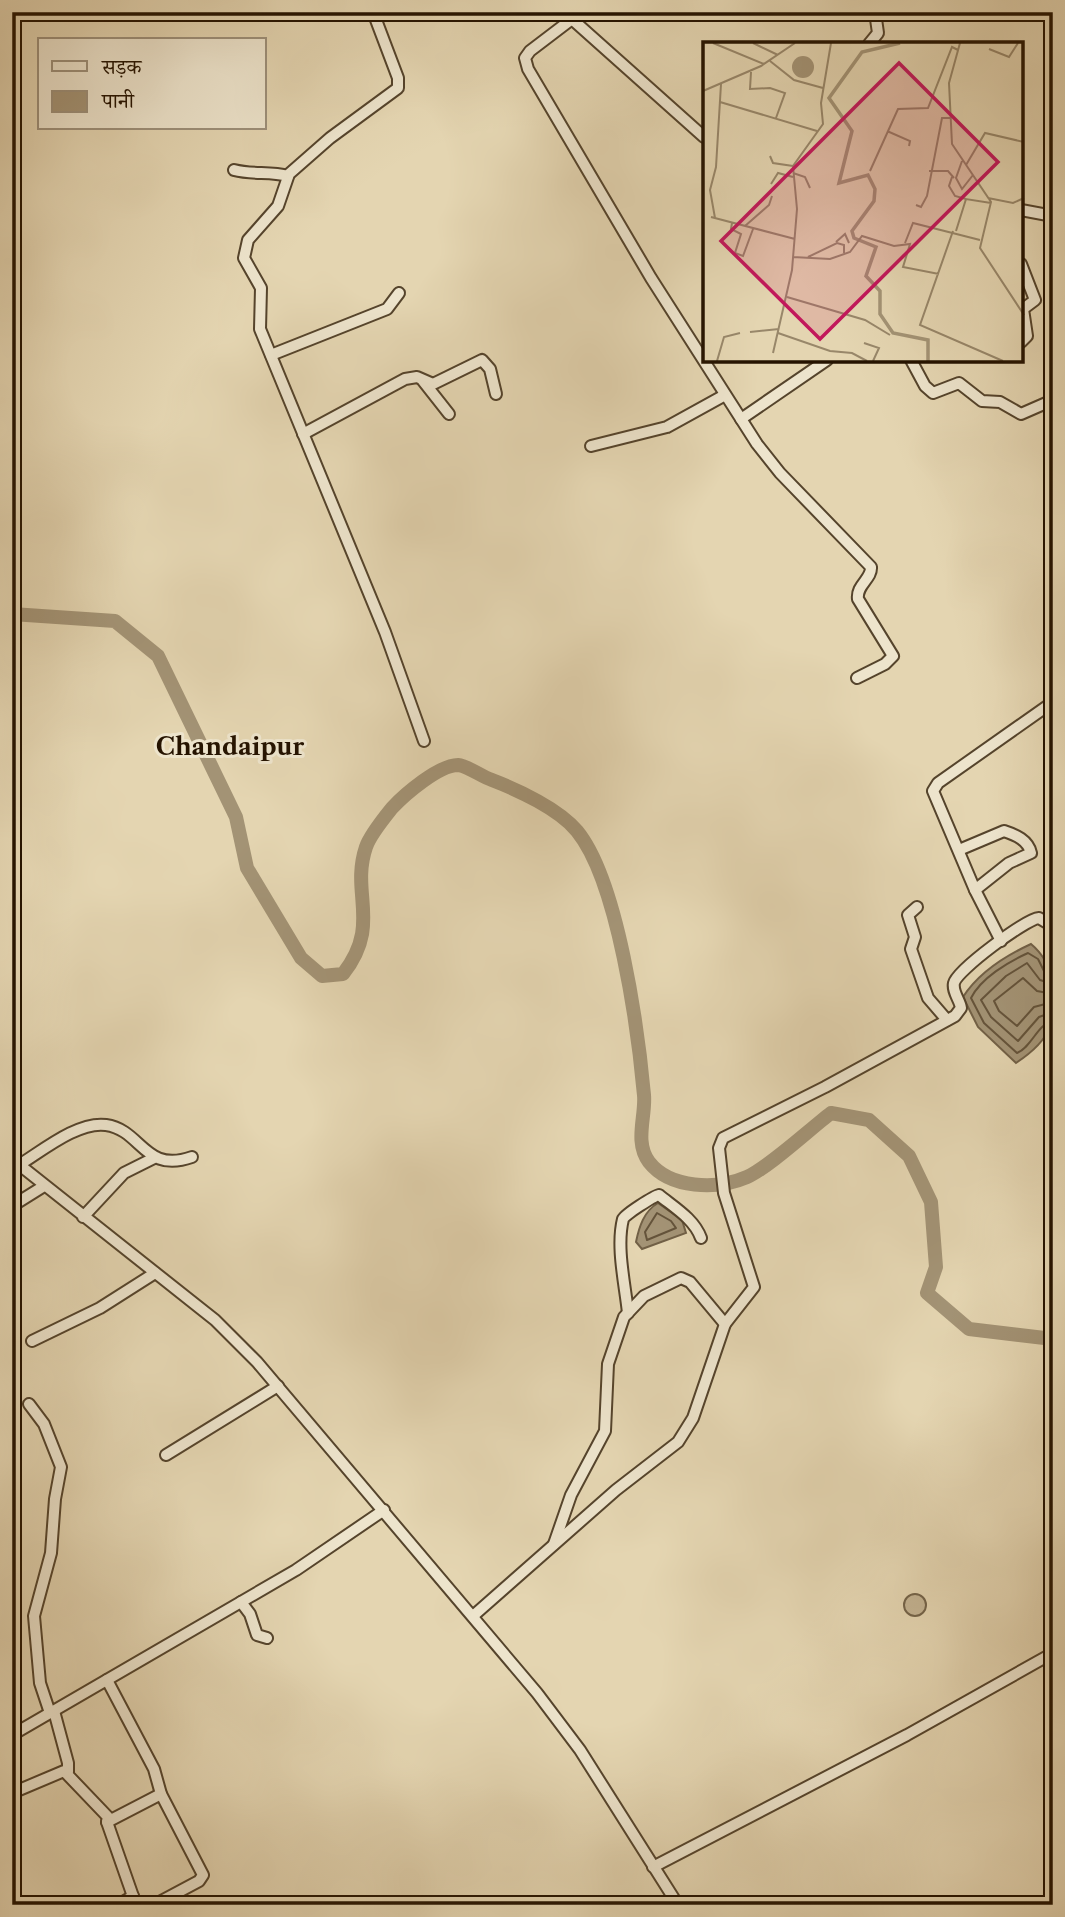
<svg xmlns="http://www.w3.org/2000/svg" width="1065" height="1917" font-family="'Libre Caslon Text','Noto Serif Devanagari',serif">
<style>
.green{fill:#c4b493;stroke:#74644a;stroke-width:2}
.water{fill:#a39375;stroke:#716046;stroke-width:2}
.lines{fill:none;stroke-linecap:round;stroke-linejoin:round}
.shore{stroke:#64533a;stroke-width:2}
.river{stroke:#a39375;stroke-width:14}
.minor-casing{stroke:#55442c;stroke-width:14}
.minor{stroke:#ede4cc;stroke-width:10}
.labels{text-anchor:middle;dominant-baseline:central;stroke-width:6;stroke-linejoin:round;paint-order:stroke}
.quarter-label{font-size:24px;font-weight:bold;fill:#251300;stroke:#ede4cc}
.inset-river{fill:none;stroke:#a39375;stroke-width:3.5}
.inset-road{fill:none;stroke:#98876a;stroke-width:2}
.view{fill:#c2185b;fill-opacity:0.15;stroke:#c2185b;stroke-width:3.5}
.inset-edge{fill:none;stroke:#251300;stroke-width:3.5}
</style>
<rect width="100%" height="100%" fill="#e4d5b1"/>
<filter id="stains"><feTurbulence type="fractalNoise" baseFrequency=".00286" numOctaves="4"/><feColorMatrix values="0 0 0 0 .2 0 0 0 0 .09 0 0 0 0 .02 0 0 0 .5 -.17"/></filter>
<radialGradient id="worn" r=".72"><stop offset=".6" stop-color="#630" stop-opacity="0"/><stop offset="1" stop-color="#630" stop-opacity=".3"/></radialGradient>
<circle class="green" cx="915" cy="1605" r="11"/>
<g class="water">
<path d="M1031,944C1054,963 1061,1000 1049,1028C1044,1043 1028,1055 1016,1063L978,1027L963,997C979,972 1005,956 1031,944Z"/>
<path d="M658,1203L682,1220L686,1233L642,1249L636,1242C639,1227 644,1211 658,1203Z"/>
</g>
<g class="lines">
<g class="shore">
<path d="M1053,975L1045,973L1038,959L1028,953C1008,962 981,978 971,998L984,1023L1017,1053C1032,1047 1037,1024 1053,1021"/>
<polyline points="1053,984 1040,980 1027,963 1006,976 981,1000 991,1017 1018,1041 1039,1017 1053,1012"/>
<polyline points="1053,994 1037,991 1023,978 994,1001 999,1011 1017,1026 1034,1007 1053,1002"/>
<polygon points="657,1213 671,1221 676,1228 647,1240 645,1232"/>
</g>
<path class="river" d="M12,614L115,621L158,656L236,817L247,868L301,958L322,976L343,974C382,924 350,894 366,847C370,835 384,818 392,808C405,794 439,765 458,765C468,766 482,777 492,780C518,790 559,809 577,831C618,881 638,1029 644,1095C646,1116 634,1142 649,1162C670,1189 717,1190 747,1177C768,1168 810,1129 831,1113L869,1120L909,1156L931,1202L936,1267L927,1293L969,1329L1053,1339"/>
<defs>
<g id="minor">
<polyline points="373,12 398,78 398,88 330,138 289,174 278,206 248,240 244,258 261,288 260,329 385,632 424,741"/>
<polyline points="564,12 704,137"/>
<path d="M572,19L530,51L525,58L528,69L651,278L757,444L780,473L871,567C872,579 856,585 858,599L893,656L885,664L857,678"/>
<polyline points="869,44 878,33 875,12"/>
<path d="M234,170C253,175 270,171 288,176"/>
<polyline points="1021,210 1053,216"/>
<polyline points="1021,264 1035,300 1023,309 1027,336 1021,342"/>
<polyline points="271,355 387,309 399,293"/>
<polyline points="911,360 925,386 933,393 959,383 982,401 1000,402 1021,414 1053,400"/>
<polyline points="423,381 449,414"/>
<polyline points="741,419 827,360"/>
<polyline points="303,434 405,379 417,377 433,384 482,360 490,369 496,394"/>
<polyline points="591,446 667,427 725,395"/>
<path d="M959,850L1004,831C1016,835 1028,840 1031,853L1009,863L975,890"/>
<polyline points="917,907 908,915 915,937 911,949 928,998 947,1020"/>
<polyline points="1001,941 975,890 933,791 938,783 1053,702"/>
<polyline points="12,1159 215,1320 257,1362 537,1693 580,1750 678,1905"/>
<path d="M19,1165C42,1151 78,1121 106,1125C142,1130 144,1174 192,1157"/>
<polyline points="12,1206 44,1186"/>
<polyline points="83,1217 124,1173 154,1158"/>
<path d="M628,1313C625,1284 616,1247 623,1219C624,1215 654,1196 659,1195C675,1208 694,1219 701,1238"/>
<polyline points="32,1341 100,1308 155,1273"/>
<polyline points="29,1404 44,1424 61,1467 55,1499 51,1553 34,1616 40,1683 50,1713"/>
<polyline points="166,1455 278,1386"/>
<polyline points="554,1544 571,1495 605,1431 608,1364 624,1317 644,1296 681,1278 690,1282 725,1324"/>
<polyline points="241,1602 250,1614 257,1635 267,1638"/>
<path d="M473,1616L616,1490L678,1442L693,1418L725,1324L754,1287L724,1193L719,1148L723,1138L825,1087L955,1016L961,1008C960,1000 952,992 954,983C957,970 1026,919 1039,918L1049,924L1053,934"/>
<polyline points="107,1680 154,1769 161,1794 203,1875 199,1881 154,1905"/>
<polyline points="54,1711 68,1763 68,1772"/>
<polyline points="12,1735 296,1570 384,1510"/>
<polyline points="12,1793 64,1771 108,1817 107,1822 136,1905"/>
<polyline points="107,1822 161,1794"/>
<polyline points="653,1867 907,1735 1053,1653"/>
<polyline points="118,1905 133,1896"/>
</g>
</defs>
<use href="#minor" class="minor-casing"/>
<use href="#minor" class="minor"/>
</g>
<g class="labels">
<g class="quarter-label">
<text x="230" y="746">Chandaipur</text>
</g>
</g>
<g transform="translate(703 42)">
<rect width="320" height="320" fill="#e4d5b1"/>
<path d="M89 25a11 11 0 1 1 22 0a11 11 0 1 1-22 0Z" fill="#a39375"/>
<path class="inset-river" d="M197,1L159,10L126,56L149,89L136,141L165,133L172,147L171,159L149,189L151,196L173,205L163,234L177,249V272L190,291L225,298V319"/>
<path class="inset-road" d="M10,1L61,22M50,1L75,13M257,1L246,41L249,102L288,160L277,206L321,273M286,7L306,15L315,1M67,19L91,38L120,46M48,30L47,47L67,46L82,51L73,76M0,49L58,24L92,1M17,60L114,89M184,89L207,99L206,104M67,114L70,121L90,124M259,119L253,136L259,147L270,133M263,123L282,91L321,100M167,129L195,67L225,66L249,5L255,8M226,129H245L251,136M90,131L102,135L107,146M249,135L246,144L252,154L263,157M68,142L75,131L90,135M285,156L310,161L321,156M213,163L218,165L224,154L239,76H247M8,175L92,197M12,176L7,148L13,125L18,42M29,181L28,187L38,192L32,211L40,214L50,187M42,184L66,163L69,154M250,189L217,283L300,319M253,189L263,157L288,161M133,200L142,192L146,201M202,201L210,181L277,198M90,215L127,217L147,210L159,194L191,204L207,202L200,225L236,232M105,215L134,201L141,203V211M84,255L162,278L187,293M47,290L76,287M75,291L127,309L149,311L164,319M161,301L176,306L170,319M70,311L89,228L94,167L90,124L120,82L118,61L128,1M14,319L21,295L37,291"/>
<path class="view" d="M196,21L295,120L117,297L18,199Z"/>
<rect width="320" height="320" class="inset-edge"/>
</g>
<rect width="1065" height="1917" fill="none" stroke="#e4d5b1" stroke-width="42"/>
<rect x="14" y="14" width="1037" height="1889" fill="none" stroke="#251300" stroke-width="3.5"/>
<rect x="21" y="21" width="1023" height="1875" fill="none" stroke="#251300" stroke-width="2"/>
<rect x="38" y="38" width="228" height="91" fill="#ede4cc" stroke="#9d907a" stroke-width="2"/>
<rect x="52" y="61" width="35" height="10" fill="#ede4cc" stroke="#9d907a" stroke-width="2"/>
<text x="102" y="74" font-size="21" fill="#251300">सड़क</text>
<rect x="52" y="91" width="35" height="21" fill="#a39375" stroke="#9d907a" stroke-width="2"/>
<text x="102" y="108" font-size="21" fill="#251300">पानी</text>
<rect width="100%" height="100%" filter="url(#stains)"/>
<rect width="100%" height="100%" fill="url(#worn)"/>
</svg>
